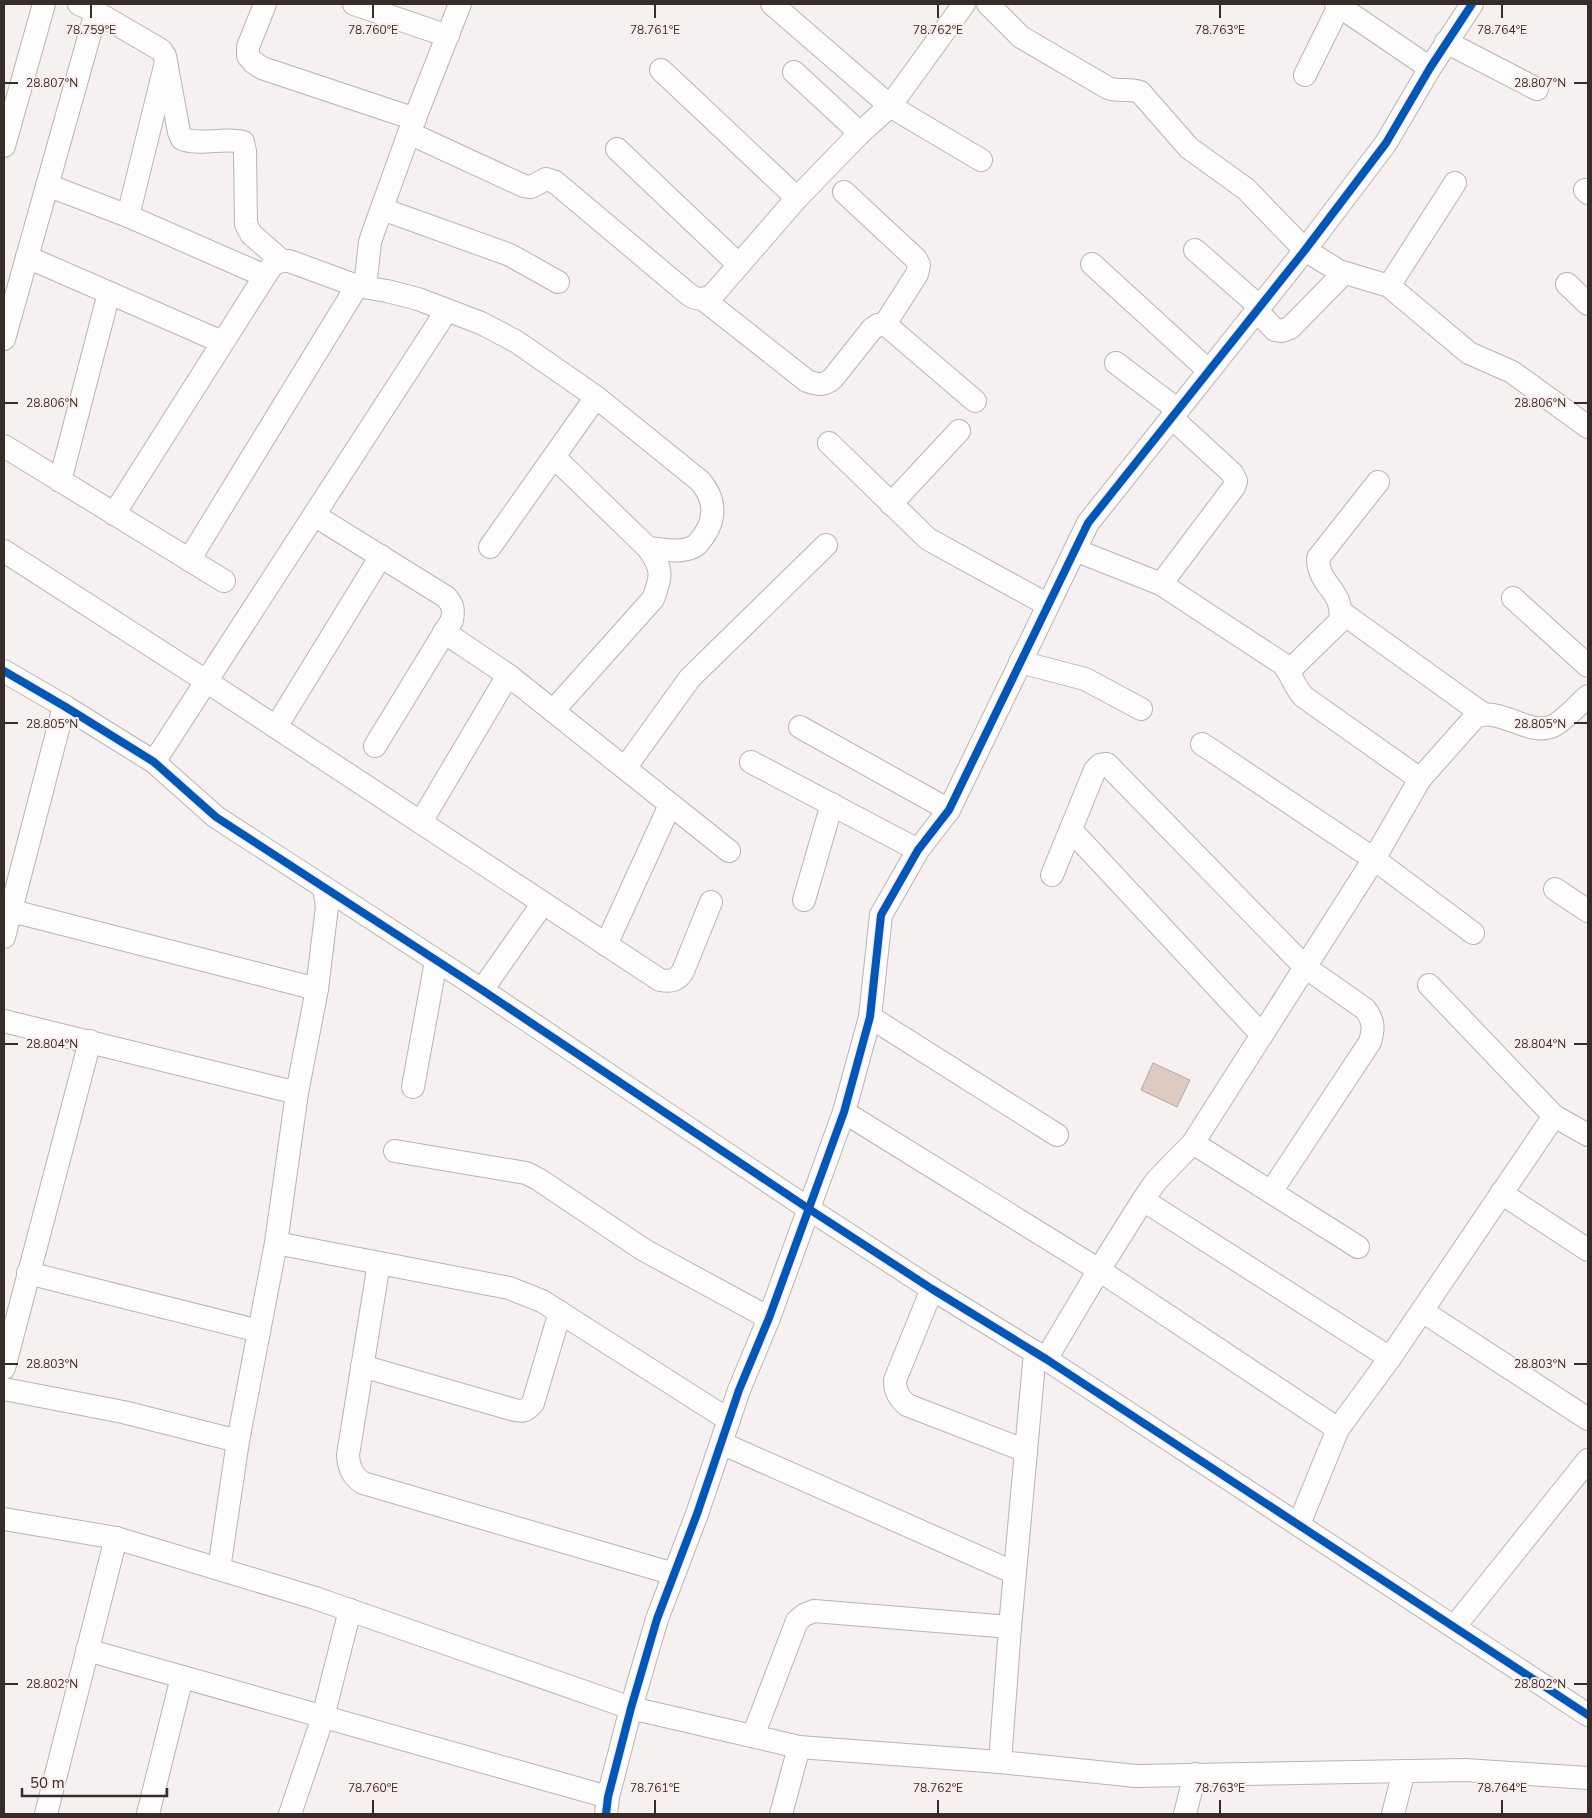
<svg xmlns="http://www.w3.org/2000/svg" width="1592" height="1818" font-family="'Nunito Sans',sans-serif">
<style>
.building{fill:#decac0;stroke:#b1aaa8}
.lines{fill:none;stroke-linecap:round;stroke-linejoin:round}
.minor-casing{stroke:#bbb3b2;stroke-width:24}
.minor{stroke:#fefdfd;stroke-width:22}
.cycleway-casing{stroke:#faedec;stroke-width:11}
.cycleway{stroke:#0057b8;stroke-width:8}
.ticks{fill:none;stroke:#382c2b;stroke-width:2}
.ticks-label{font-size:12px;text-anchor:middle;fill:#382c2b;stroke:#faedec;stroke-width:4;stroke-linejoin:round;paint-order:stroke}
</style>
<rect width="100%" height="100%" fill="#f6f0f0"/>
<polygon class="building" points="1153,1063 1190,1080 1177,1107 1141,1090"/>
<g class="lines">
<defs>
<g id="minor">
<polyline points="79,4 96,12 161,50 165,56 166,62 128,216"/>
<polyline points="265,4 248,47 248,56 253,62 262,68 415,119"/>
<polyline points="354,4 448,36"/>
<polyline points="772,4 890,106 981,160"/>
<path d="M988,4L1021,37L1108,88C1119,92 1129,88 1140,92L1189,148L1246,189L1305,250L1339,271L1389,286L1469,353L1512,372L1588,427"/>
<polyline points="1336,4 1430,68"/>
<polyline points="1446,42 1537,89"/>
<path d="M166,62L179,132L182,139C202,146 223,137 243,142L245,151L246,224L251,234L281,260"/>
<polyline points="661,70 797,198"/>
<polyline points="794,72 860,133"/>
<polyline points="1305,75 1339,6"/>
<path d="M409,133L524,186L531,187L546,179L555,182L687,293C695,300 702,300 712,296L797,198L860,133L890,106L964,4"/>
<polyline points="4,146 44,4"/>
<polyline points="617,149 739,265"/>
<polyline points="47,185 128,216 265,276"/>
<polyline points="1585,190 1588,193"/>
<polyline points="844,192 916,259 919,265 917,274 885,324"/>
<polyline points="382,209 510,255 558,282"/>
<polyline points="1195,250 1260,307"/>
<polyline points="27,257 222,342"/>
<polyline points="1092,264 1209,371"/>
<polyline points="1567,284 1588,304"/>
<polyline points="1389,286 1455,183"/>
<polyline points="365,287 370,242 374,230 409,133 460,4"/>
<path d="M703,299L807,381C818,385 824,386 833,378L872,329L878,325L885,324L975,401"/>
<polyline points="1257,311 1275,330 1281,331 1290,328 1344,273"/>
<polyline points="4,339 96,12"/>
<polyline points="1116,363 1178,410"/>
<polyline points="829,443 928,539 1048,605"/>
<polyline points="4,446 224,581"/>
<polyline points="60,481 109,293"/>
<polyline points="891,504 959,431"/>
<path d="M114,514L265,276C272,265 275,260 289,261L357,286L387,291L418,299L481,323L517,342L596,397L700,481C714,497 717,515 705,534C702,538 699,543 695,546C681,554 663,549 648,548"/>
<path d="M314,515L446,597C453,605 454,609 452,620L375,746"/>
<polyline points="490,547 596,397"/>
<path d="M1075,550L1161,584L1283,664C1292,675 1294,687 1304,697L1420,779"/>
<path d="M4,551L206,681L660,980C671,982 677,981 683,971L711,902"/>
<polyline points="189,560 357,286"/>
<polyline points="1161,584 1234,487 1236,481 1232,473 1172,418"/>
<polyline points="1513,598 1588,666"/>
<polyline points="1341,612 1483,714"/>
<polyline points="444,632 508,675 729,851"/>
<polyline points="1020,662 1085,679 1141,709"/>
<polyline points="4,671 64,706 154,762 216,817 482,990 809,1209 932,1289 1046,1359 1588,1715"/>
<path d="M1289,671L1340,621C1345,590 1318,587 1318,558L1378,482"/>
<path d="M553,711L653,599C662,576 663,569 648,548L554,457"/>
<polyline points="276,727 381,556"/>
<polyline points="800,727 949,810"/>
<polyline points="1202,744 1374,859 1473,933"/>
<polyline points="154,762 447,310"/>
<polyline points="751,762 918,850"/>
<polyline points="625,768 690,678 826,545"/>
<polyline points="421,822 508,675"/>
<polyline points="1071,830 1262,1035"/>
<path d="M1052,875L1095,770L1100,765L1107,764L1305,967L1365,1009C1374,1021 1374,1028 1370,1042L1271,1192"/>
<polyline points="1555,889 1588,911"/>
<polyline points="804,900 832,804"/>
<polyline points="12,911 317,989"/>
<polyline points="4,937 64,706"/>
<polyline points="606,945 670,805"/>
<polyline points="1429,985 1554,1116 1588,1135"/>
<polyline points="482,990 543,903"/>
<polyline points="870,1017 1057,1135"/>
<polyline points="4,1021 297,1093"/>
<polyline points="413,1087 436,961"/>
<polyline points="844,1112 1099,1270 1338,1429"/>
<polyline points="1193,1143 1358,1247"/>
<polyline points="395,1151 526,1173 538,1179 644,1250 769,1318"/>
<polyline points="1501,1193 1588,1250"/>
<polyline points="1143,1200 1390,1358"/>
<polyline points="276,1243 509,1288 542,1301 729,1420"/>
<path d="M379,1263L348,1455C349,1468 352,1476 363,1483L674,1574"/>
<polyline points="28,1273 259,1331"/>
<path d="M932,1289L895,1380C895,1391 898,1397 907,1405L1026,1451"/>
<polyline points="1422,1311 1588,1419"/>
<path d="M1046,1359L1099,1270L1143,1200L1156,1181L1193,1143L1374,859L1420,779L1475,717C1501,706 1528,737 1553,726C1564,721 1579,704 1588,696"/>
<path d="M362,1366L511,1409C521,1412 526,1412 533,1403L560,1312"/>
<polyline points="4,1368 90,1041"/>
<polyline points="4,1389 123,1412 238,1441"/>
<polyline points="721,1443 1015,1573"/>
<polyline points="4,1519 116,1538 315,1598 631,1708 799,1747 1000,1762 1136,1776 1465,1770 1588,1778"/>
<polyline points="1299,1524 1338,1429 1390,1358 1554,1116"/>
<polyline points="219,1569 238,1441 276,1243 297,1093 317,989 327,907 324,888"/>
<polyline points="1455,1626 1588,1460"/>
<polyline points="87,1650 608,1797"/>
<polyline points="753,1736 797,1621 804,1615 814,1611 1010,1627"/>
<polyline points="1000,1762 1010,1627 1035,1352"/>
<polyline points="46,1814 116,1538"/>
<polyline points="148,1814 182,1677"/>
<polyline points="290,1814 323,1717 350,1610"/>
<polyline points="606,1814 608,1797 631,1708 657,1619 697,1514 739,1390 769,1318 844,1112 870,1017 881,915 918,850 949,810 1088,523 1305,250 1386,143 1430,68 1472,4"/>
<polyline points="781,1814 799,1747"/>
<polyline points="1185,1814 1195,1774"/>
<polyline points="1393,1814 1404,1771"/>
</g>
</defs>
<use href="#minor" class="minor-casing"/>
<use href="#minor" class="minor"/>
<defs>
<g id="cycleway">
<polyline points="4,671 64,706 154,762 216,817 482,990 809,1209 932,1289 1046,1359 1588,1715"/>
<polyline points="606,1814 608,1797 631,1708 657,1619 697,1514 739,1390 769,1318 844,1112 870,1017 881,915 918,850 949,810 1088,523 1305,250 1386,143 1430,68 1472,4"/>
</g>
</defs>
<use href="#cycleway" class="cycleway-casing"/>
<use href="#cycleway" class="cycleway"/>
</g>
<path class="ticks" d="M91,5V18M373,5V18M655,5V18M938,5V18M1220,5V18M1502,5V18M5,83H18M1574,83H1587M5,403H18M1574,403H1587M5,723H18M1574,723H1587M5,1044H18M1574,1044H1587M5,1364H18M1574,1364H1587M5,1684H18M1574,1684H1587M373,1800V1813M655,1800V1813M938,1800V1813M1220,1800V1813M1502,1800V1813"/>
<g class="ticks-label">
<text x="91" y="34">78.759°E</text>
<text x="373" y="34">78.760°E</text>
<text x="655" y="34">78.761°E</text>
<text x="938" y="34">78.762°E</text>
<text x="1220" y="34">78.763°E</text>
<text x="1502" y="34">78.764°E</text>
<text x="52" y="87">28.807°N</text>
<text x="1540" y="87">28.807°N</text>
<text x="52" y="407">28.806°N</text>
<text x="1540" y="407">28.806°N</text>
<text x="52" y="728">28.805°N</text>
<text x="1540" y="728">28.805°N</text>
<text x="52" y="1048">28.804°N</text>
<text x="1540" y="1048">28.804°N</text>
<text x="52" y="1368">28.803°N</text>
<text x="1540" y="1368">28.803°N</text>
<text x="52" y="1688">28.802°N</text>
<text x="1540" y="1688">28.802°N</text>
<text x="373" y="1792">78.760°E</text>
<text x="655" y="1792">78.761°E</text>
<text x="938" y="1792">78.762°E</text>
<text x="1220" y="1792">78.763°E</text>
<text x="1502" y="1792">78.764°E</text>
</g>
<rect width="1592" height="1818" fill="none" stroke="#382c2b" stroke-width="10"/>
<path d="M22 1788v8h145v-8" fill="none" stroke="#382c2b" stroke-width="2.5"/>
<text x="30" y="1788" font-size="15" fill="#382c2b" stroke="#faedec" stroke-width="4" paint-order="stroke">50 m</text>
</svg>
